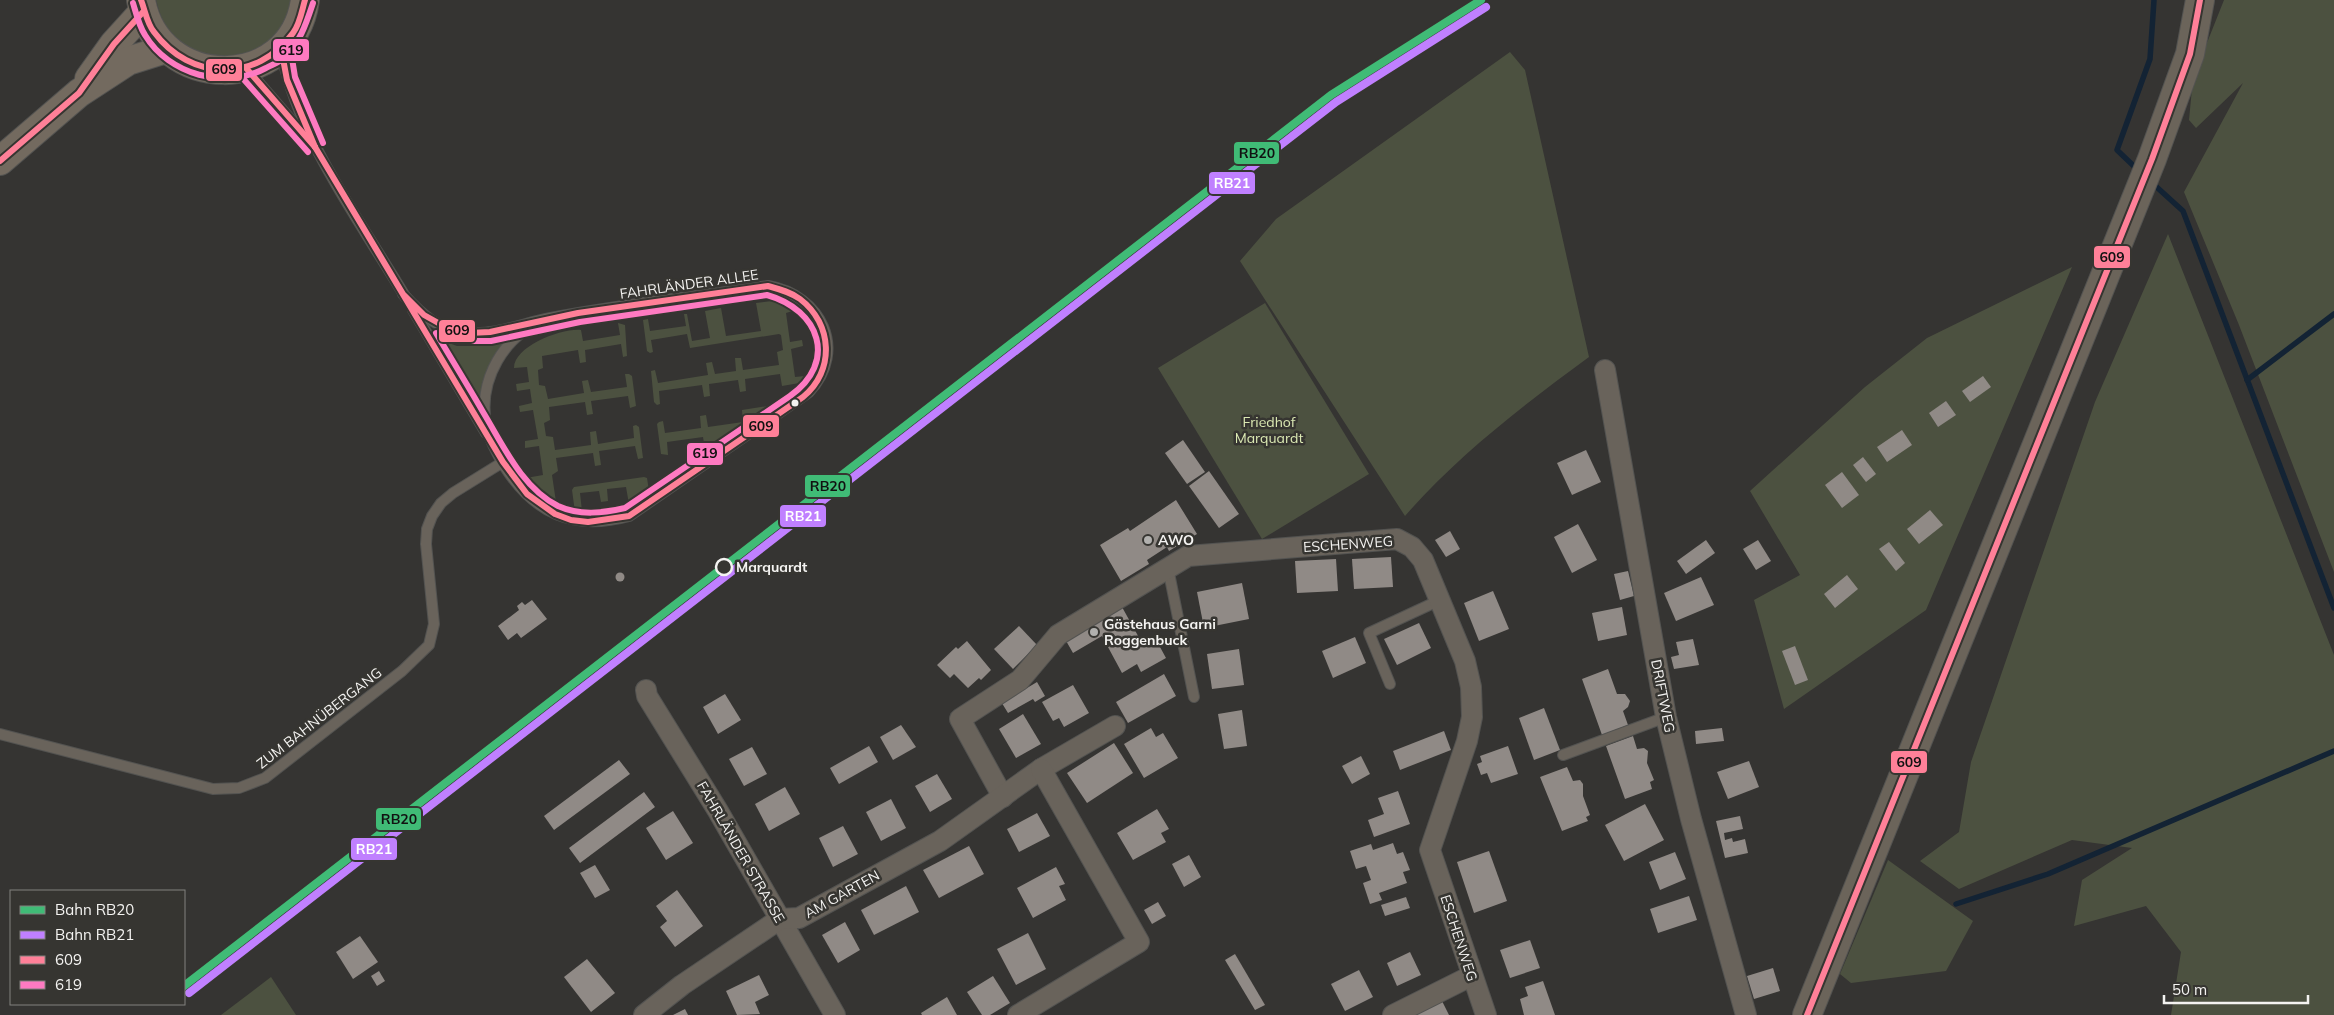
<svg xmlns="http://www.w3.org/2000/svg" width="2334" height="1015" font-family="Mulish,sans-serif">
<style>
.green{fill:#4c5140}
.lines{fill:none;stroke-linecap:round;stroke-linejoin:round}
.stream{stroke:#132334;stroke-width:5.5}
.building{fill:#908a86}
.lane-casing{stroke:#535351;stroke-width:12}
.street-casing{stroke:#535351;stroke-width:22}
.secondary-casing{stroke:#535351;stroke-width:30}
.primary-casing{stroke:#535351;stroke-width:30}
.lane{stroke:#69635b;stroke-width:10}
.street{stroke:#69635b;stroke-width:20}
.secondary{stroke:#6b645a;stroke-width:28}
.primary{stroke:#736a5f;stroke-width:28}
.bus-1-casing{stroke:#363531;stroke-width:10}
.bus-2-casing{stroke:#363531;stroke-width:10}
.bus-1{stroke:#ff8098;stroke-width:6}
.bus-2{stroke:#fe7ac1;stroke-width:6}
.rail-1-casing{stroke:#363531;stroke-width:11}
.rail-2-casing{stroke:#363531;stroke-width:11}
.rail-1{stroke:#40bb76;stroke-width:8}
.rail-2{stroke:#c080ff;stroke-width:8}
.bus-dot{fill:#f4f3f1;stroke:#363531;stroke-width:2}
.poi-dot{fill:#b1b0ae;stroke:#363531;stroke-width:2}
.stop-dot{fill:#363531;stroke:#f4f3f1;stroke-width:2.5}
.labels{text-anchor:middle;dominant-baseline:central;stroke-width:5;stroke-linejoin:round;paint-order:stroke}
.street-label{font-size:14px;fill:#f4f3f1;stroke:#363531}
.park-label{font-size:14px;fill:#dbe9b3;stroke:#363531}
.poi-label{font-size:14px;font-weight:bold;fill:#f4f3f1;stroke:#363531;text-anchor:start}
.stop-label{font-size:14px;font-weight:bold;fill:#f4f3f1;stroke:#363531;text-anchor:start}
.line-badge{stroke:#363531;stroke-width:2}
.badge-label{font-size:14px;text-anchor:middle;font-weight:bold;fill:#fff}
.pale-badge-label{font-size:14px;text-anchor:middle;font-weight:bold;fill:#111}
</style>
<rect width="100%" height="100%" fill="#353432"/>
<g class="green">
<path d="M156,0H293C289,14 283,27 273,38C246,66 194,62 170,32C162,22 159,11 156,0Z"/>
<polygon points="2224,0 2334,0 2334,572 2239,325 2184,192 2243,83 2196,128 2189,120 2193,78"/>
<path d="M1510,52L1525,70L1589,357C1525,404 1458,455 1405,516L1240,261L1276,219Z"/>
<polygon points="2168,234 2334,655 2334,1015 2171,1015 2181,952 2146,906 2074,926 2082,880 2132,848 2072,840 1959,889 1920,861 1959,832 1971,762 2095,402"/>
<polygon points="2072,267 1926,610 1784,709 1754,600 1800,575 1750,491 1865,387 1927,338"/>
<polygon points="780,300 790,302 802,308 786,313 790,342 802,340 803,346 791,349 795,377 815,375 811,381 782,386 780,374 745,379 746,391 740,392 738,380 709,384 710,396 704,397 702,385 659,391 660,404 657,405 654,402 651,371 655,370 658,383 708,375 706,363 712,362 715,374 736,371 735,358 741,358 743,370 779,365 777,352 783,350 781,335 779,334 690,348 687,334 651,340 653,352 650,353 647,351 643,320 648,319 650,331 686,326 684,314 687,314 692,341 710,338 705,311 721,308 726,336 761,331 756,303"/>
<polygon points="1265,303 1369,474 1262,539 1158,368"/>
<path d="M618,323L625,325L627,356L623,357L621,344L585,350L586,362L580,363L578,350L542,356L543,368L538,370L539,385L545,386L548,399L584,393L582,381L588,380L591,392L627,387L625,374H629L632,376L636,406L630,408L628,396L591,401L593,414L587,415L585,402L549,407L550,420L544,423L546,436L553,437L555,450L591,445L590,432L596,431L598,444L634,438L633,426L636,425L639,427L643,458L638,459L635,446L599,451L601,465L595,466L593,453L556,458L558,471L552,475L556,502L554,506L535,493L526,478L543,475L539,446L525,448V441L538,439L533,410L520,412L519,406L532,403L530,389L517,391L516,384L529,382L527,367L514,368C514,346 562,328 581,330L583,341L620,335Z"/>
<polygon points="443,337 476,342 507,340 486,376 479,399 442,338"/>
<polygon points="768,406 770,410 714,448 705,449 703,437 667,442 668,455 661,454 657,424 659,422 663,421 665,433 701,428 700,416 706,415 708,427 743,422 742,410"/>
<polygon points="644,477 647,478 649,491 629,504 626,487 607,489 608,501 601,502 599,491 580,493 582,511 579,514 575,512 572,490 574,487"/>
<polygon points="1888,860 1973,921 1946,971 1851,983 1840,974"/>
<polygon points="271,977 296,1015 221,1015"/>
</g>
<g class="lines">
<g class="stream">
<polyline points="2140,172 2117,150 2150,59 2154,0"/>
<polyline points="2150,181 2183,211 2334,608"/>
<polyline points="2247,380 2334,314"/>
<polyline points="1956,904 2048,874 2334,751"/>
</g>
</g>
<g class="building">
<polygon points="1983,376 1991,387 1970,402 1962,391"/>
<polygon points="1946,401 1956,415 1938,427 1929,413"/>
<polygon points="1902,430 1912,445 1887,462 1877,447"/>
<polygon points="1183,440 1205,472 1187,484 1165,453"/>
<polygon points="1586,450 1601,482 1572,495 1557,463"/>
<polygon points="1863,457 1876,474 1866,482 1853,465"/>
<polygon points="1209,471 1239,514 1219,528 1189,486"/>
<polygon points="1842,472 1859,495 1842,508 1825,485"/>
<polygon points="1176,500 1197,534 1169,551 1167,547 1147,560 1149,564 1121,581 1100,545 1128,528 1130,531"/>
<polygon points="1930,510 1943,525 1919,544 1907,529"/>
<polygon points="1578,524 1597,560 1572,573 1554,537"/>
<polygon points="1450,531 1460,549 1446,557 1435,540"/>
<polygon points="1706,540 1715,553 1686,574 1677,561"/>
<polygon points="1758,540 1771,561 1756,570 1743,549"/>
<polygon points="1889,542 1905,563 1896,571 1879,549"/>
<polygon points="1391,557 1393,587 1354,589 1352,559"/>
<polygon points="1336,559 1338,591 1297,593 1295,561"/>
<polygon points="1628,571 1634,596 1620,600 1614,574"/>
<circle cx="620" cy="577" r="4.5"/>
<polygon points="1847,575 1858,589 1835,608 1824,594"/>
<polygon points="1701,577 1714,605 1676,621 1664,593"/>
<polygon points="1242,583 1249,619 1204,628 1197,592"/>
<polygon points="1493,591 1509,629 1479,641 1464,603"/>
<polygon points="532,600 547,619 521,638 517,633 508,640 498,626 519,610 517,606 522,602 525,605"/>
<polygon points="1122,607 1142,643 1154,636 1166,658 1141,672 1137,664 1122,673 1102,636 1073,653 1065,639"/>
<polygon points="1622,607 1627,635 1598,641 1592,613"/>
<polygon points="1419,623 1431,648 1397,665 1384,639"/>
<polygon points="1019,626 1037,645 1013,669 994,649"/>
<polygon points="1355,637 1366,663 1333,678 1322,651"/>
<polygon points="1693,639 1699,665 1674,669 1671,657 1679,655 1676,642"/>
<polygon points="967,641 991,670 981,680 979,678 968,688 954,674 950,678 937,665 956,647 958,649"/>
<polygon points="1795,646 1808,680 1795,685 1782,651"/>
<polygon points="1239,649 1244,685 1212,689 1207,654"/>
<polygon points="1608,669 1617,694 1625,694 1630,701 1628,707 1623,711 1628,725 1602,735 1582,679"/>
<polygon points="1164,674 1176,696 1128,723 1116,702"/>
<polygon points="1037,682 1045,696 1035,702 1033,699 1008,713 1000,700 1025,685 1027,688"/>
<polygon points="1073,685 1089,713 1064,727 1059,718 1053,721 1042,702"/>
<polygon points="725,694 741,720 718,734 703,707"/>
<polygon points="1544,708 1560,750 1534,760 1519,718"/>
<polygon points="1242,710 1247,746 1224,749 1218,714"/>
<polygon points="1023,714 1041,744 1016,758 999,729"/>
<polygon points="901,725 916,747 893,760 880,737"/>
<polygon points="1151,728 1156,737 1163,733 1178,758 1144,778 1124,744"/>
<polygon points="1722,728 1724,741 1696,744 1695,731"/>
<polygon points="1444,731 1451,750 1400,770 1393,751"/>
<polygon points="1633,736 1637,749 1644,748 1648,751 1647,763 1654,780 1650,782 1652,789 1625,799 1606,746"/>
<polygon points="1114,743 1133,773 1087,803 1067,773"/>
<polygon points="869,746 878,762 839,784 830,768"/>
<polygon points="1508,746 1518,774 1491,783 1487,773 1481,775 1477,764 1482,762 1480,756"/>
<polygon points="752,747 767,774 744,786 729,759"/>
<polygon points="1361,756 1370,774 1352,784 1342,766"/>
<polygon points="619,760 630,774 554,830 544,816"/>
<polygon points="1749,761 1759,787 1728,799 1717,772"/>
<polygon points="1567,767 1573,781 1580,780 1583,784 1583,796 1590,815 1586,817 1588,821 1562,831 1540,777"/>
<polygon points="937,774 952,799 930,812 915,786"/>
<polygon points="785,787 800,814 769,831 755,804"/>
<polygon points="1398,791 1410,824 1374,837 1368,820 1384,814 1378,798"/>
<polygon points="644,792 655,807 580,863 569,848"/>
<polygon points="891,799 906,828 881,841 866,812"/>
<polygon points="1645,804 1664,840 1624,861 1605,825"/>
<polygon points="1157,809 1169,829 1161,833 1166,842 1133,860 1117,833"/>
<polygon points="673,811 693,843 666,860 646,828"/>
<polygon points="1037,813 1050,836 1019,852 1007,829"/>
<polygon points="1740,816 1743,829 1724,833 1725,840 1732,838 1733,842 1745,839 1748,853 1725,858 1716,821"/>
<polygon points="843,826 858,854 833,867 819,838"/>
<polygon points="1393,843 1397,854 1403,852 1410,870 1403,872 1407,883 1379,893 1382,900 1370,904 1363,883 1371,880 1366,866 1356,869 1350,851 1371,844 1373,850"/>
<polygon points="969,846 984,874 939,898 923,870"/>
<polygon points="1489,851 1507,901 1474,913 1457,862"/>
<polygon points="1675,852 1686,879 1660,890 1649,862"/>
<polygon points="1189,855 1201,877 1184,887 1172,864"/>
<polygon points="595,865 610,890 595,898 580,873"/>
<polygon points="1056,867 1065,884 1059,886 1066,900 1033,918 1017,888"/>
<polygon points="906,886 919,912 874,935 861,910"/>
<polygon points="677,890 703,926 675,947 660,927 667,921 656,906"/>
<polygon points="1689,896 1697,920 1658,933 1650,909"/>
<polygon points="1406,897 1410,908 1385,916 1381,905"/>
<polygon points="1158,902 1166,916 1152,924 1144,910"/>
<polygon points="845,922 860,950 838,963 822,935"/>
<polygon points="1028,933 1046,969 1016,985 997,949"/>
<polygon points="360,936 378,962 353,979 336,952"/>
<polygon points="1530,940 1540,968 1510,978 1500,950"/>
<polygon points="1410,952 1421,975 1397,986 1387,963"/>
<polygon points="1235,954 1265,1005 1255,1010 1225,960"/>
<polygon points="587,959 615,993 591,1012 564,977"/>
<polygon points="1773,968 1780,991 1754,999 1747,976"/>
<polygon points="1359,970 1373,997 1345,1011 1331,984"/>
<polygon points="379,971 385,981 377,986 371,976"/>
<polygon points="759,975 769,995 755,1002 760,1014 737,1015 726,991"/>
<polygon points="993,976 1010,1003 990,1015 982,1015 967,992"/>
<polygon points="1543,981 1555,1015 1524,1015 1520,999 1528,996 1525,987"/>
<polygon points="947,997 957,1015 922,1015 921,1013"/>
<polygon points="1441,999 1449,1015 1407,1015"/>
<polygon points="685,1009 688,1015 673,1015"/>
</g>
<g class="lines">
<defs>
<g id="lane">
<path d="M281,51C300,142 359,219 406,298"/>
<polyline points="247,69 309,141"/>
<path d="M403,294C421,314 440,332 469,333C497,335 524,323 551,318C623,304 696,297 768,286C821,295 848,350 809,392L629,516C574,531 535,514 505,467C498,455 491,443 487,429C476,381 504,332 551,318"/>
<polyline points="413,310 486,433"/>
<polyline points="1168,568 1194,697"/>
<polyline points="1390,684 1369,633 1440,600"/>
<polyline points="0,734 213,789 239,788 265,778 402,671 429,645 434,624 426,544 427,529 432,516 441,503 453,493 503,462"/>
<polyline points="1563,755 1666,717"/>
</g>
<g id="street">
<polyline points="1605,370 1666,717 1691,819 1746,1015"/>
<polyline points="646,690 647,696 718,811 835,1015"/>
<polyline points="1003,797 960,719 1020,680 1058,635 1188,556 1397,539 1412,547 1423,560 1465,661 1471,687 1472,717 1467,741 1430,850 1486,1015"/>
<polyline points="644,1015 682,985 780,919 799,918 940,841 1041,769 1115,726"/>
<polyline points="1018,1015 1139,942 1041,769"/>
<polyline points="1393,1015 1471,976"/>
</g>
<polyline id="secondary" points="1807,1015 2152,159 2190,54 2200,0"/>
<g id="primary">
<path d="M141,0C157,93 292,94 305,0"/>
<polyline points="89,79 114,44 143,12"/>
<polyline points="0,161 79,93 128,61 166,49"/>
</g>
</defs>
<use href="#lane" class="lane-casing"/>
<use href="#street" class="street-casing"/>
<use href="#secondary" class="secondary-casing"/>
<use href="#primary" class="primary-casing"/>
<use href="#lane" class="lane"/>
<use href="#street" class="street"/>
<use href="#secondary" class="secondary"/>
<use href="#primary" class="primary"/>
<defs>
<g id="bus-1">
<path d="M141,0C145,10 147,24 154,32C190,81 257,83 293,33C300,24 302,10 305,0"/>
<polyline points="281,48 287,80 315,147"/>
<polyline points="246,68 315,147"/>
<path d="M315,147L403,294L424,315L449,329L469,333L490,332L578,313L768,286C779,289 791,292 800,299C833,324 835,371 803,397L629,516L588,522L571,520L555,514L527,494L503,462Z"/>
<polyline points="0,161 79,93 114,44 143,12"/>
<polyline points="1807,1015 2152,159 2190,54 2200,0"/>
</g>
<g id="bus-2">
<path d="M133,3C136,13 139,26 145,35C169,75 225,90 266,68C271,65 278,63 283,59C300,43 306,24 313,3"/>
<polyline points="290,46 295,77 323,143"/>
<polyline points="239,74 308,152"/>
<path d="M767,295C820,310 838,362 790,396L625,508C603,513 580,516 558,506C522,488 503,445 483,412C468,386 452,360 436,333L458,341H491L580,322Z"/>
</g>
</defs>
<use href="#bus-1" class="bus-1-casing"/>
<use href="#bus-2" class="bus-2-casing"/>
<use href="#bus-1" class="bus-1"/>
<use href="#bus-2" class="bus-2"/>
<defs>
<polyline id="rail-1" points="184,986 1331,95 1481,0"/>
<polyline id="rail-2" points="189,993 1336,102 1486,7"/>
</defs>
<use href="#rail-1" class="rail-1-casing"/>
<use href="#rail-2" class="rail-2-casing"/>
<use href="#rail-1" class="rail-1"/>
<use href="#rail-2" class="rail-2"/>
</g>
<circle class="bus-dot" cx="795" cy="403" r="4.5"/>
<g class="poi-dot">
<circle cx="1148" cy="540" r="5"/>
<circle cx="1094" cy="632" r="5"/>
</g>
<circle class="stop-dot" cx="724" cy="567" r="8"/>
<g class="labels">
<g class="street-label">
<text transform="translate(689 284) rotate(-8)">FAHRLÄNDER ALLEE</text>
<text transform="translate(1348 544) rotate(-4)">ESCHENWEG</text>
<text transform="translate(1663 696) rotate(79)">DRIFTWEG</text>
<text transform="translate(319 718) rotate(-38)">ZUM BAHNÜBERGANG</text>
<text transform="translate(741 852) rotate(60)">FAHRLÄNDER STRASSE</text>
<text transform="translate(842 894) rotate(-29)">AM GARTEN</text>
<text transform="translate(1459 938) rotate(72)">ESCHENWEG</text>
</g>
<g class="park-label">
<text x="1269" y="422">Friedhof<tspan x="1269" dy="16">Marquardt</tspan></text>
</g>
<g class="poi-label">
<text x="1158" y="540">AWO</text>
<text x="1104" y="624">Gästehaus Garni<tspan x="1104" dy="16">Roggenbuck</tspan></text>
</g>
<g class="stop-label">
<text x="736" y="567">Marquardt</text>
</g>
</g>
<g class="line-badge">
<rect x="272" y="38" width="38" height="24" rx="5" fill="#fe7ac1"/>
<rect x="205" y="58" width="38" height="24" rx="5" fill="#ff8098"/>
<rect x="1233" y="141" width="47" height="24" rx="5" fill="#40bb76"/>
<rect x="1208" y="171" width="48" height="24" rx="5" fill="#c080ff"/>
<rect x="2093" y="245" width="38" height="24" rx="5" fill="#ff8098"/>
<rect x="438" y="319" width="38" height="24" rx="5" fill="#ff8098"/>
<rect x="742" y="414" width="38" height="24" rx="5" fill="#ff8098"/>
<rect x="686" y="442" width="38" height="24" rx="5" fill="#fe7ac1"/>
<rect x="804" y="474" width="47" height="24" rx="5" fill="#40bb76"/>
<rect x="779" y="504" width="48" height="24" rx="5" fill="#c080ff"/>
<rect x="1890" y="750" width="38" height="24" rx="5" fill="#ff8098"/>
<rect x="375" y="807" width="47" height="24" rx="5" fill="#40bb76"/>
<rect x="350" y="837" width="48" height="24" rx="5" fill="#c080ff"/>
</g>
<g class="badge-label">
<text x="1232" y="188">RB21</text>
<text x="803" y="521">RB21</text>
<text x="374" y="854">RB21</text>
</g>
<g class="pale-badge-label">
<text x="291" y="55">619</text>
<text x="224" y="74">609</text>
<text x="1257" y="158">RB20</text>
<text x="2112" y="262">609</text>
<text x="457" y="335">609</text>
<text x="761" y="431">609</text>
<text x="705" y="458">619</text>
<text x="828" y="491">RB20</text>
<text x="1909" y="767">609</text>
<text x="399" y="824">RB20</text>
</g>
<rect x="10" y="890" width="175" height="115" fill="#363531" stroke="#82817e"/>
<rect x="20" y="906" width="25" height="8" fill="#40bb76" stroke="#82817e"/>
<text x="55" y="915" font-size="15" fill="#f4f3f1">Bahn RB20</text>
<rect x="20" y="931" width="25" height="8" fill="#c080ff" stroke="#82817e"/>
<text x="55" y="940" font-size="15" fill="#f4f3f1">Bahn RB21</text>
<rect x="20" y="956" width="25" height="8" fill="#ff8098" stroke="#82817e"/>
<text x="55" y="965" font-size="15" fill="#f4f3f1">609</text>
<rect x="20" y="981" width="25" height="8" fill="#fe7ac1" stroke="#82817e"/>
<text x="55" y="990" font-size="15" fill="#f4f3f1">619</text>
<path d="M2164 995v8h144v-8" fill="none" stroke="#f4f3f1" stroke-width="2.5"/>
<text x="2172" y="995" font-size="15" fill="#f4f3f1" stroke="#363531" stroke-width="4" paint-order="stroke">50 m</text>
</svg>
